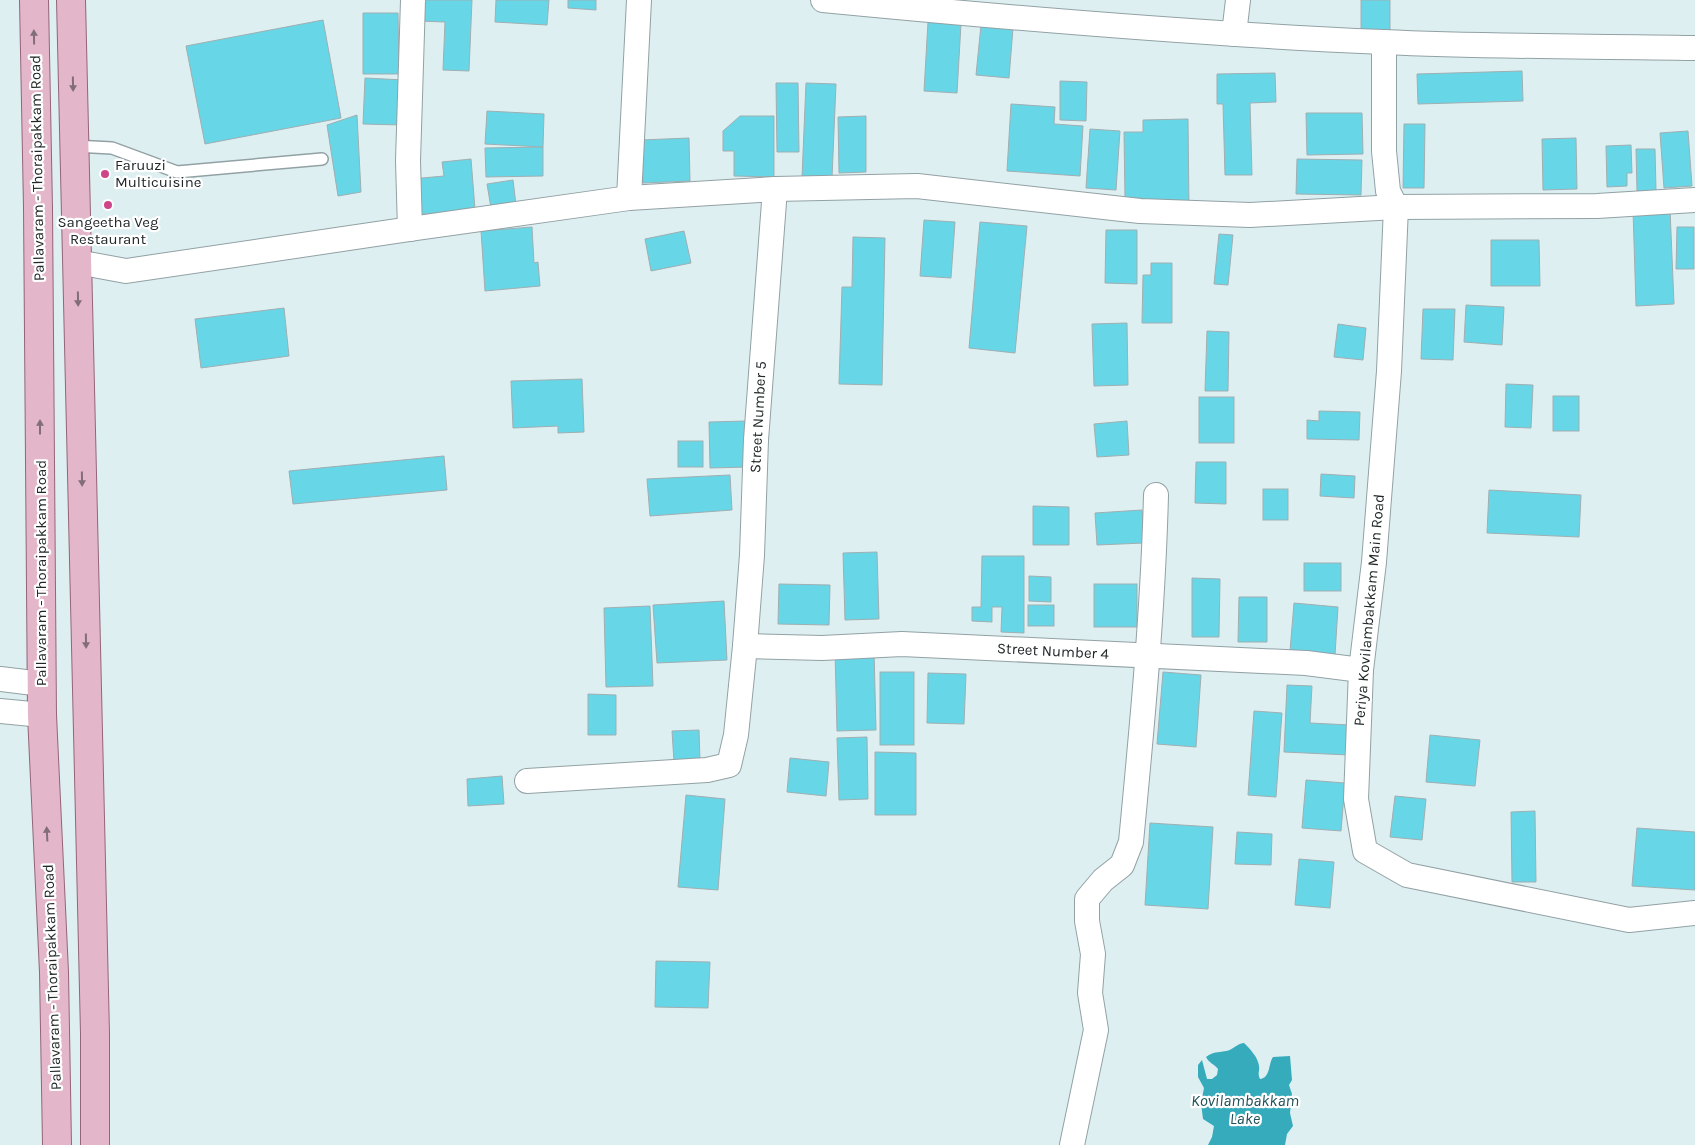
<svg xmlns="http://www.w3.org/2000/svg" width="1695" height="1145" font-family="Karla,sans-serif">
<style>
.water{fill:#35abbc}
.building{fill:#67d6e7;stroke:#9fafb2}
.lines{fill:none;stroke-linecap:round;stroke-linejoin:round}
.service-casing{stroke:#92a1a4;stroke-width:14}
.minor-casing{stroke:#92a1a4;stroke-width:26}
.primary-casing{stroke:#936579;stroke-width:30}
.service{stroke:#fff;stroke-width:11}
.minor{stroke:#fff;stroke-width:24}
.primary{stroke:#e3b6c9;stroke-width:28}
.oneway{fill:#826e78}
.poi-dot{fill:#cc4688;stroke:#fff;stroke-width:2}
.labels{text-anchor:middle;dominant-baseline:central;stroke-width:4.5;stroke-linejoin:round;paint-order:stroke}
.poi-label{font-size:15px;fill:#212728;stroke:#fff;text-anchor:start}
.street-label{font-size:15px;fill:#212728;stroke:#fff}
.water-label{font-size:16px;font-style:italic;fill:#205159;stroke:#fff}
</style>
<rect width="100%" height="100%" fill="#deeff2"/>
<path class="water" d="M1244,1043C1250,1049 1258,1057 1259,1066C1260,1071 1257,1073 1260,1079C1271,1077 1268,1064 1273,1057L1290,1056L1292,1080L1289,1085L1292,1094L1290,1113L1293,1126L1287,1134L1285,1145H1208L1212,1137L1214,1126L1203,1119L1201,1103L1204,1088L1198,1077V1065L1202,1060L1207,1079H1212L1217,1075L1218,1069C1214,1064 1209,1063 1206,1057C1215,1051 1216,1053 1226,1051C1233,1050 1236,1044 1244,1043Z"/>
<g class="building">
<polygon points="418,0 472,0 469,71 443,70 445,22 418,21"/>
<polygon points="496,0 549,0 547,25 495,22"/>
<polygon points="568,0 596,0 596,10 568,8"/>
<rect x="1361" y="0" width="29" height="32"/>
<polygon points="363,13 398,13 399,74 363,74"/>
<polygon points="323,20 341,118 205,144 186,46"/>
<polygon points="928,22 961,24 957,93 924,91"/>
<polygon points="981,25 1013,28 1009,78 976,75"/>
<polygon points="1522,71 1523,101 1418,104 1417,74"/>
<polygon points="1275,73 1276,102 1250,103 1252,175 1225,175 1223,104 1217,104 1217,74"/>
<polygon points="365,78 404,80 402,125 363,124"/>
<polygon points="1060,81 1087,82 1086,121 1060,120"/>
<polygon points="776,83 798,83 799,152 777,152"/>
<polygon points="806,83 836,84 832,178 802,177"/>
<polygon points="1011,104 1055,107 1054,124 1083,126 1080,176 1007,171"/>
<polygon points="487,111 544,114 543,147 485,144"/>
<polygon points="1306,113 1362,113 1363,154 1307,155"/>
<polygon points="357,115 361,192 338,196 327,125"/>
<polygon points="740,116 774,116 774,177 734,176 734,151 723,151 723,131"/>
<polygon points="866,116 866,172 839,173 838,117"/>
<polygon points="1188,119 1189,207 1142,208 1142,198 1125,199 1124,132 1143,132 1143,120"/>
<polygon points="1404,124 1425,124 1424,188 1403,188"/>
<polygon points="1090,129 1120,131 1116,190 1086,188"/>
<polygon points="1688,131 1692,186 1664,188 1660,133"/>
<polygon points="689,138 690,181 643,183 641,140"/>
<polygon points="1576,138 1577,189 1543,190 1542,139"/>
<polygon points="1631,145 1632,173 1627,173 1627,186 1607,187 1606,146"/>
<polygon points="543,147 543,176 486,177 485,148"/>
<polygon points="1636,149 1655,149 1656,191 1637,191"/>
<polygon points="471,159 475,209 415,215 411,179 444,176 442,162"/>
<polygon points="1297,159 1362,160 1361,195 1296,194"/>
<polygon points="513,180 516,205 491,208 487,184"/>
<polygon points="1670,209 1674,304 1636,306 1633,210"/>
<polygon points="924,220 955,222 951,278 920,276"/>
<polygon points="980,222 1027,226 1015,353 969,348"/>
<polygon points="532,227 534,263 538,262 540,286 485,291 481,231"/>
<polygon points="1677,227 1694,227 1694,269 1676,269"/>
<polygon points="1106,230 1137,230 1137,284 1105,283"/>
<polygon points="684,231 691,263 651,271 645,239"/>
<polygon points="1219,234 1233,235 1228,285 1214,284"/>
<polygon points="853,237 885,238 882,385 839,384 842,287 852,287"/>
<polygon points="1491,240 1539,240 1540,286 1491,286"/>
<polygon points="1151,263 1172,263 1172,323 1142,323 1143,275 1151,275"/>
<polygon points="1466,305 1504,307 1502,345 1464,342"/>
<polygon points="284,308 289,356 201,368 195,319"/>
<polygon points="1423,309 1455,309 1453,360 1421,359"/>
<polygon points="1127,323 1128,385 1094,386 1092,324"/>
<polygon points="1338,324 1366,328 1363,360 1334,357"/>
<polygon points="1207,331 1229,332 1228,391 1205,391"/>
<polygon points="582,379 584,432 558,433 558,426 513,428 511,381"/>
<polygon points="1506,384 1533,385 1531,428 1505,427"/>
<rect x="1553" y="396" width="26" height="35"/>
<rect x="1199" y="397" width="35" height="46"/>
<polygon points="1319,411 1360,412 1359,440 1307,439 1307,420 1319,421"/>
<polygon points="746,421 748,467 710,468 709,422"/>
<polygon points="1127,421 1129,455 1097,457 1094,424"/>
<rect x="678" y="441" width="25" height="26"/>
<polygon points="444,456 447,490 293,504 289,471"/>
<polygon points="1196,462 1226,462 1226,504 1195,503"/>
<polygon points="1321,474 1355,476 1354,498 1320,496"/>
<polygon points="730,475 732,510 650,516 647,479"/>
<rect x="1263" y="489" width="25" height="31"/>
<polygon points="1489,490 1581,495 1579,537 1487,533"/>
<polygon points="1033,506 1069,507 1069,545 1033,545"/>
<polygon points="1142,510 1144,543 1097,545 1095,513"/>
<polygon points="877,552 879,619 845,620 843,553"/>
<polygon points="982,556 1024,556 1024,633 1001,632 1002,607 992,607 992,622 972,621 972,607 981,607"/>
<rect x="1304" y="563" width="37" height="28"/>
<polygon points="1029,576 1051,577 1051,602 1029,601"/>
<polygon points="1192,578 1220,579 1219,637 1192,637"/>
<polygon points="779,584 830,585 829,625 778,624"/>
<rect x="1094" y="584" width="43" height="43"/>
<polygon points="1239,597 1267,597 1267,642 1238,642"/>
<polygon points="724,601 727,660 657,663 653,605"/>
<polygon points="1294,603 1338,607 1335,655 1290,651"/>
<rect x="1028" y="605" width="26" height="21"/>
<polygon points="650,606 653,686 606,687 604,608"/>
<polygon points="874,650 876,730 837,731 835,651"/>
<rect x="880" y="672" width="34" height="73"/>
<polygon points="1163,672 1201,675 1196,747 1157,744"/>
<polygon points="928,673 966,674 964,724 927,723"/>
<polygon points="1287,685 1312,686 1310,723 1350,725 1349,755 1284,752"/>
<polygon points="588,694 616,695 616,735 588,735"/>
<polygon points="1254,711 1282,713 1276,797 1248,795"/>
<polygon points="699,730 700,761 674,762 672,731"/>
<polygon points="1430,735 1480,740 1475,786 1426,782"/>
<polygon points="867,737 868,799 839,800 837,738"/>
<polygon points="875,752 916,753 916,815 875,815"/>
<polygon points="790,758 829,762 826,796 787,792"/>
<polygon points="502,776 504,804 468,806 467,779"/>
<polygon points="1306,780 1345,783 1341,831 1302,828"/>
<polygon points="686,795 725,799 718,890 678,887"/>
<polygon points="1395,796 1426,799 1422,840 1390,837"/>
<polygon points="1535,811 1536,882 1512,882 1511,812"/>
<polygon points="1150,823 1213,827 1208,909 1145,905"/>
<polygon points="1637,828 1695,832 1695,890 1632,886"/>
<polygon points="1237,832 1272,834 1271,865 1235,864"/>
<polygon points="1299,859 1334,862 1330,908 1295,905"/>
<polygon points="656,961 710,962 708,1008 655,1007"/>
</g>
<g class="lines">
<defs>
<polyline id="service" points="74,146 112,148 177,172 322,159"/>
<g id="minor">
<path d="M823,0C1009,18 1196,34 1383,42C1487,47 1591,46 1695,48"/>
<polyline points="1234,34 1238,0"/>
<polyline points="1384,42 1384,151 1388,191 1396,207 1389,371 1374,562 1361,670 1356,799 1365,851 1407,875 1629,920 1695,913"/>
<polyline points="629,198 639,0"/>
<polyline points="410,229 408,161 413,0"/>
<polyline points="77,262 126,271 410,229 629,198 775,189 917,186 1140,211 1250,215 1396,207 1597,206 1695,200"/>
<polyline points="745,646 822,648 902,644 1306,663 1361,670"/>
<polyline points="0,679 42,684"/>
<polyline points="0,711 42,715"/>
<polyline points="527,781 707,770 729,765 736,735 745,646 752,555 756,440 775,189"/>
<path d="M1072,1145L1096,1030L1090,993L1093,954L1087,921V899L1103,880L1122,865L1131,842C1142,727 1153,611 1156,495"/>
</g>
<g id="primary">
<polyline points="34,0 38,208 42,715 54,972 57,1145"/>
<polyline points="71,0 95,1034 95,1145"/>
</g>
</defs>
<use href="#service" class="service-casing"/>
<use href="#minor" class="minor-casing"/>
<use href="#primary" class="primary-casing"/>
<use href="#service" class="service"/>
<use href="#minor" class="minor"/>
<use href="#primary" class="primary"/>
</g>
<defs><path id="oneway-solid" d="M-6-.8H1V-3.2L6.5 0L1 3.2V.8H-6Z" transform="scale(1.25)"/></defs>
<g class="oneway">
<use href="#oneway-solid" transform="translate(34 37) rotate(-91)"/>
<use href="#oneway-solid" transform="translate(73 84) rotate(89)"/>
<use href="#oneway-solid" transform="translate(78 299) rotate(89)"/>
<use href="#oneway-solid" transform="translate(40 427) rotate(-90)"/>
<use href="#oneway-solid" transform="translate(82 479) rotate(89)"/>
<use href="#oneway-solid" transform="translate(86 641) rotate(89)"/>
<use href="#oneway-solid" transform="translate(47 834) rotate(-93)"/>
</g>
<g class="poi-dot">
<circle cx="105" cy="174" r="5"/>
<circle cx="108" cy="205" r="5"/>
</g>
<g class="labels">
<g class="poi-label">
<text x="115" y="165">Faruuzi<tspan x="115" dy="17">Multicuisine</tspan></text>
<text x="108" y="222" text-anchor="middle">Sangeetha Veg<tspan x="108" dy="17">Restaurant</tspan></text>
</g>
<g class="street-label">
<text transform="translate(37 168) rotate(-91)">Pallavaram - Thoraipakkam Road</text>
<text transform="translate(758 417) rotate(-87)">Street Number 5</text>
<text transform="translate(41 573) rotate(-90)">Pallavaram - Thoraipakkam Road</text>
<text transform="translate(1369 610) rotate(-85)">Periya Kovilambakkam Main Road</text>
<text transform="translate(1053 651) rotate(3)">Street Number 4</text>
<text transform="translate(52 977) rotate(-92)">Pallavaram - Thoraipakkam Road</text>
</g>
<g class="water-label">
<text x="1245" y="1100">Kovilambakkam<tspan x="1245" dy="18">Lake</tspan></text>
</g>
</g>
</svg>
